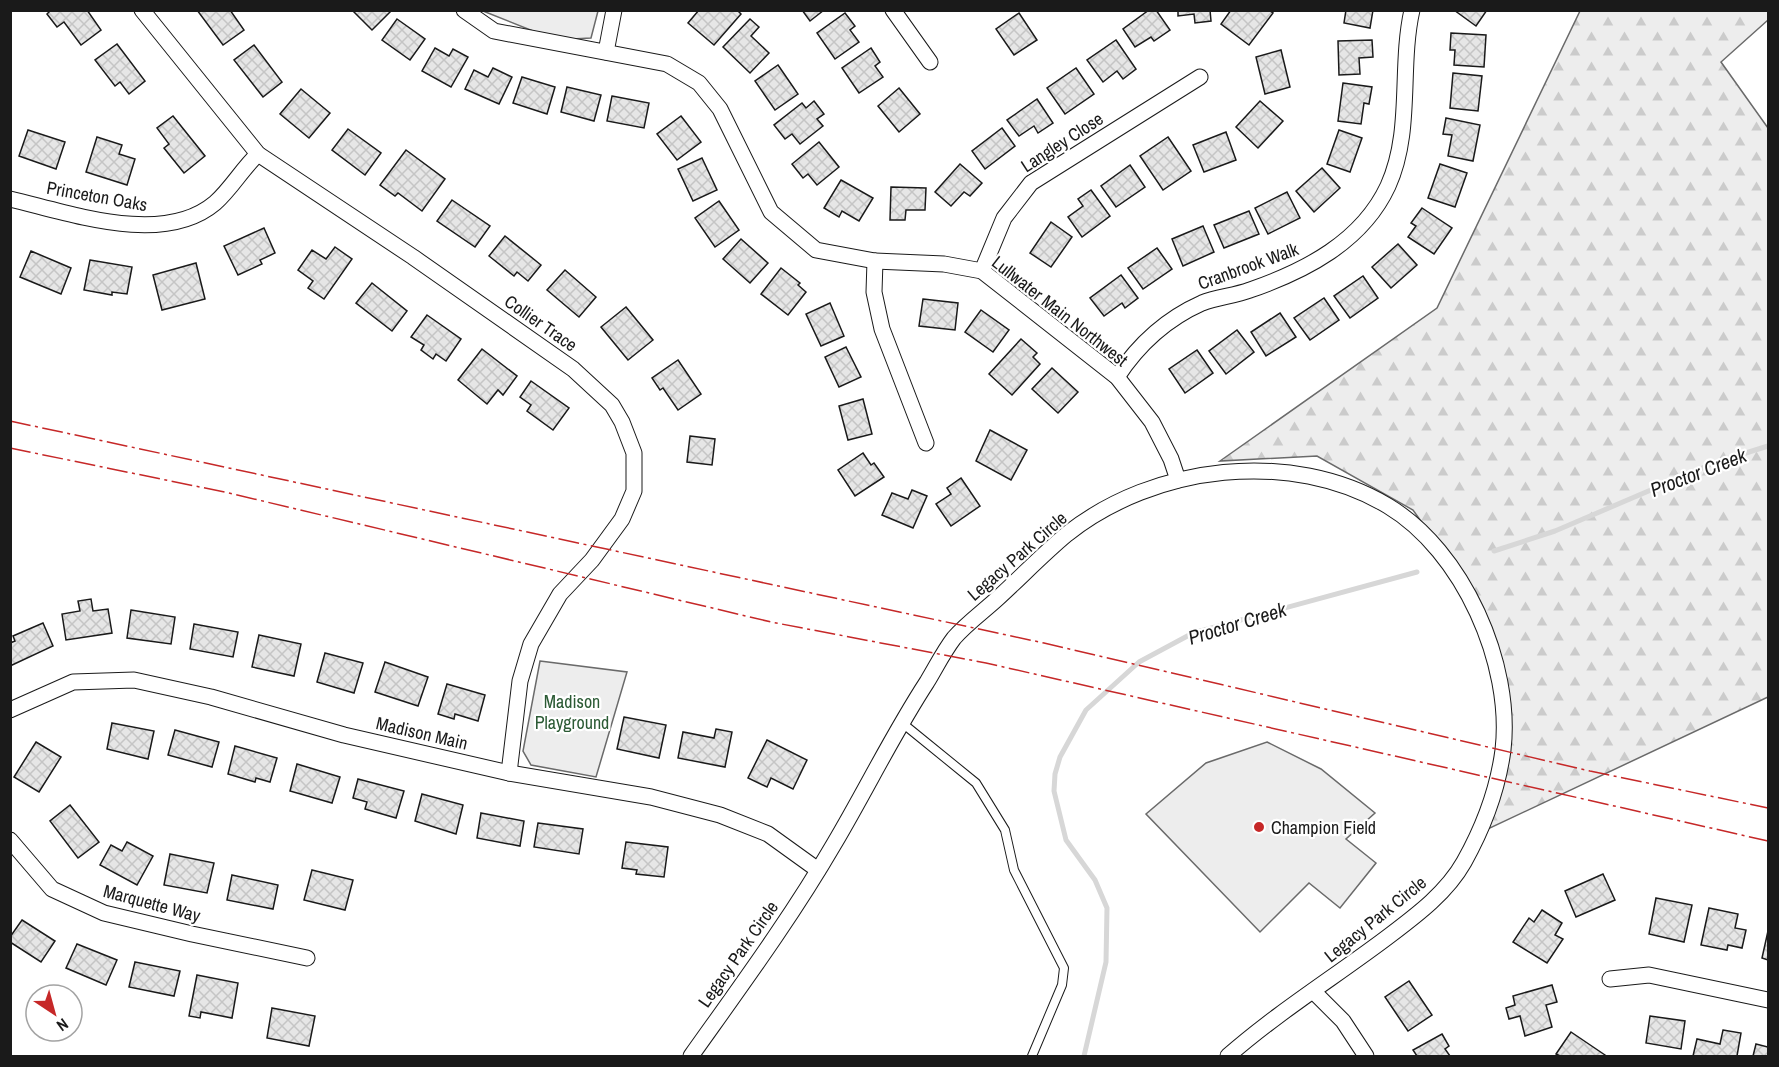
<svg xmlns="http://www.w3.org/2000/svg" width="1779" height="1067" font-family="'Archivo Narrow',sans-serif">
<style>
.forest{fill:url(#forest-firs);stroke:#6a6a6a;stroke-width:1.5}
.built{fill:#ededed;stroke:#6a6a6a;stroke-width:1.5}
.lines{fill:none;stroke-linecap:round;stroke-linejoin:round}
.stream{stroke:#d7d7d7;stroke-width:5}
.building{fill:url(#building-cross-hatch);stroke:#1a1a1a;stroke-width:1.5}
.service-casing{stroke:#1a1a1a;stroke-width:10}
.minor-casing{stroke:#1a1a1a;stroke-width:17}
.service{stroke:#fff;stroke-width:8}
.minor{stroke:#fff;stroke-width:15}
.power{stroke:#c62828;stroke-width:1.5;stroke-dasharray:21 4.5 3 4.5;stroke-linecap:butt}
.poi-dot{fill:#c62828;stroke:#fff;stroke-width:2}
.labels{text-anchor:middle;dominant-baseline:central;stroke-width:4.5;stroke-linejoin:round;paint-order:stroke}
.street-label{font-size:18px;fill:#1a1a1a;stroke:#fff}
.park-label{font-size:18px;fill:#2b5a34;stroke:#fff}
.poi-label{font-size:18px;fill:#1a1a1a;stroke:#fff;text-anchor:start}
.water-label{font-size:20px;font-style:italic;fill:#1a1a1a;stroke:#fff}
</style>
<defs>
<pattern id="forest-firs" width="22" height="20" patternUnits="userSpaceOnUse" patternTransform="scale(1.5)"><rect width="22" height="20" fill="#ededed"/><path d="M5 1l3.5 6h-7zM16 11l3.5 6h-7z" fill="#cbcbcb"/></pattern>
<pattern id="building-cross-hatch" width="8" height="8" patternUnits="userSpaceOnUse" patternTransform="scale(1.5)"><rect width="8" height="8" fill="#e6e6e6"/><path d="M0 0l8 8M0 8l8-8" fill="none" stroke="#c5c5c5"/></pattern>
</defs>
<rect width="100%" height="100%" fill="#fff"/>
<polygon class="forest" points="1580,11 1768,11 1768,20 1721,62 1768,128 1768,697 1473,836 1508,759 1502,676 1473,593 1413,510 1317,456 1220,461 1437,308"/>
<g class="built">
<polygon points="483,11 598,11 591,38 572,39 538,33"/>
<polygon points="540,661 627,672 596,777 531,765 523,751"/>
<polygon points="1267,742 1321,769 1375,813 1346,839 1376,863 1340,908 1309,883 1260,932 1146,814 1206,763"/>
</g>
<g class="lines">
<g class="stream">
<polyline points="1494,551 1555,531 1714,463 1768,446"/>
<polyline points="1084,1056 1106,962 1107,908 1095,880 1066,840 1054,791 1055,774 1060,757 1086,710 1139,662 1193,633 1417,572"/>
</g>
</g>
<g class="building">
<polygon points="51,10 87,10 101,30 81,45 64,22 57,27 47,14"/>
<polygon points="197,10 230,10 244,30 223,45"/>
<polygon points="352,10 390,10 391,11 372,30"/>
<polygon points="699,10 737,10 741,14 714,45 688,23"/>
<polygon points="802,10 824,10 810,21"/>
<polygon points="1149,10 1156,10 1170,30 1154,41 1151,37 1135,47 1123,29"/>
<polygon points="1178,10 1210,10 1211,21 1195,23 1194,14 1178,16"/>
<polygon points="1231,10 1269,10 1273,13 1249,45 1221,24"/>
<polygon points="1346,10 1373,10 1370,28 1344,23"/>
<polygon points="1454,10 1487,10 1476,26"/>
<polygon points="845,13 855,26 850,30 859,42 835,59 817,33"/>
<polygon points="1019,13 1037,40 1014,55 996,29"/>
<polygon points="397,19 425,39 410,60 382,40"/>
<polygon points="750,19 759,27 751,36 769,53 750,73 723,47"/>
<polygon points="1451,33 1486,35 1484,67 1454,65 1455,50 1450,50"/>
<polygon points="1116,40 1136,69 1123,79 1117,71 1103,82 1087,60"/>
<polygon points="1372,40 1373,57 1359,58 1360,74 1339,75 1338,41"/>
<polygon points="117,44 145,81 129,94 120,82 115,86 95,60"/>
<polygon points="254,45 282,82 263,97 234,60"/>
<polygon points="435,48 449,56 453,49 468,57 451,87 422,71"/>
<polygon points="871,48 880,62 875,66 883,77 859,93 842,68"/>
<polygon points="1281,50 1290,87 1265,94 1256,57"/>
<polygon points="778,65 798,94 775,110 755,81"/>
<polygon points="493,68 512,77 499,104 465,89 474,70 488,77"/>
<polygon points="1076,68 1094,94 1065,114 1047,88"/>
<polygon points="1453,73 1482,76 1478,111 1450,108"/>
<polygon points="522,77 555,87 547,114 513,103"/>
<polygon points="1343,83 1372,87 1369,104 1364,103 1361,124 1338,121"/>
<polygon points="567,87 601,95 594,121 561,112"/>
<polygon points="899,88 920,114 899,132 878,106"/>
<polygon points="301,89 330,113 309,138 280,114"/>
<polygon points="612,96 649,103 644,128 607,121"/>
<polygon points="1037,99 1053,123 1038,133 1034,126 1019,136 1007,120"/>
<polygon points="814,101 824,114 817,119 823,126 800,144 792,134 785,139 774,125 802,103 806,108"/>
<polygon points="1260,101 1283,121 1258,148 1236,127"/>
<polygon points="173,116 205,156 184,173 164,148 169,144 157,128"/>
<polygon points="681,116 701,142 677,160 657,134"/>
<polygon points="1446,118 1480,125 1473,161 1448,156 1452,135 1443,134"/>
<polygon points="1002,128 1015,146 985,169 972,151"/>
<polygon points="348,129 381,153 365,175 332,150"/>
<polygon points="28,130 65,142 56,169 19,156"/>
<polygon points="1339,130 1362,138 1350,172 1327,164"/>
<polygon points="1226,132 1236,160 1204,172 1193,145"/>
<polygon points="97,137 122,145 119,154 135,159 127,185 86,172"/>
<polygon points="1168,137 1191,171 1163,190 1140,156"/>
<polygon points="819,142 839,167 817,185 808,174 803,178 792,164"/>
<polygon points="406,150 445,179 422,211 398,193 395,196 380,185"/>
<polygon points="702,158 717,190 693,201 678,169"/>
<polygon points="960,164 982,183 970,196 964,192 951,206 935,192"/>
<polygon points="1440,164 1467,173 1455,207 1428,198"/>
<polygon points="1130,165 1145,187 1116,207 1101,186"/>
<polygon points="1322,168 1340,188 1314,212 1296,191"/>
<polygon points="841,180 873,198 859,221 842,211 839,217 824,208"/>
<polygon points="891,187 926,188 925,210 906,210 905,220 890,220"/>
<polygon points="1091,190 1110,216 1082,237 1068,217 1083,206 1078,199"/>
<polygon points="1287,192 1300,218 1268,234 1255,208"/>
<polygon points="452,200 490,226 475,247 437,221"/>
<polygon points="719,201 739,230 715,247 695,218"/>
<polygon points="1422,208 1452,228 1434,254 1408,237 1416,226 1411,223"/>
<polygon points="1249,211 1259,234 1224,248 1214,225"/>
<polygon points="1051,222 1072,237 1051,267 1030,253"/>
<polygon points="1203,226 1214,252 1183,266 1172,239"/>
<polygon points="264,228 275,253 260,260 262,264 238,275 224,246"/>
<polygon points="505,236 541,265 528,281 517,272 514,276 489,256"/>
<polygon points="741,239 768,263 750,283 723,259"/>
<polygon points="1398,244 1417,265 1391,288 1372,267"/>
<polygon points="335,247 352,259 324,299 308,288 313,281 298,270 312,250 326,259"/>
<polygon points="1157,248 1172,269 1143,289 1128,268"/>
<polygon points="31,251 71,268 61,294 20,277"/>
<polygon points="90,260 132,267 127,294 112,292 112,295 84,290"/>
<polygon points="196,263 205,299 162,310 153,275"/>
<polygon points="781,268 800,283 798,285 806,292 788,315 761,294"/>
<polygon points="565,270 596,297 579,317 547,290"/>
<polygon points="1121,275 1138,298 1125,308 1122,303 1104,316 1090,298"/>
<polygon points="1363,276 1378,298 1350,318 1334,296"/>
<polygon points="372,283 407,311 392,331 356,303"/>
<polygon points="1324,298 1339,320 1310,340 1294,318"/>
<polygon points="923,299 958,303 955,330 919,326"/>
<polygon points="830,303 844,336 821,346 806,314"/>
<polygon points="626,307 653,340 628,360 601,327"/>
<polygon points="981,310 1009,330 993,352 965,332"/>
<polygon points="1280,313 1296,337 1266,356 1251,332"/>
<polygon points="427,315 461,339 446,361 436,354 433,359 421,350 424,345 411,337"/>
<polygon points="1237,330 1254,352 1226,374 1209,351"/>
<polygon points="1021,339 1037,353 1033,357 1040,364 1012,395 989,374"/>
<polygon points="846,347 861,377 839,387 825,357"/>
<polygon points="482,349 517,376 503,395 498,390 487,404 458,380"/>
<polygon points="1197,350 1213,373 1185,393 1169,369"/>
<polygon points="678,360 701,394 678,410 663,388 660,390 652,378"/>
<polygon points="1052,368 1078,392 1058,413 1032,389"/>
<polygon points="531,381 569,408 553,430 527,411 531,405 520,397"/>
<polygon points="863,399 872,434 848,440 839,406"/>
<polygon points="990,430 1027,450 1011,480 976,461"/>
<polygon points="690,436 715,439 712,465 687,462"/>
<polygon points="863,453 871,465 874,463 884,477 855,496 838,470"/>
<polygon points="961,478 980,506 951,526 936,504 951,494 947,488"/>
<polygon points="912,490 927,496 913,528 882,515 892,493 908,499"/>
<polygon points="91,599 93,611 108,609 112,633 66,640 62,614 80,611 78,601"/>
<polygon points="131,610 175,617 171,644 127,638"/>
<polygon points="43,623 53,646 10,666 10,643 15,641 13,636"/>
<polygon points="194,624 238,632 233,657 190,649"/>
<polygon points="259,635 301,644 294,676 252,667"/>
<polygon points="325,653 363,663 354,693 317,682"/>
<polygon points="385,662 428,677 418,706 375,692"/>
<polygon points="447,684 485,695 478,721 455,714 454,719 438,714"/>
<polygon points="624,717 666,725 659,758 617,749"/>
<polygon points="112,723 154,731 148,759 107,749"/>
<polygon points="716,729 732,732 725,767 678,758 683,732 714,738"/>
<polygon points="175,730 219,742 212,767 168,755"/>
<polygon points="767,740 807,760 793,789 771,778 767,787 748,778"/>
<polygon points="36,742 61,757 39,792 14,777"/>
<polygon points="235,746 277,758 270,782 256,778 255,782 228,774"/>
<polygon points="297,764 340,777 332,803 290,791"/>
<polygon points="358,779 404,791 396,818 365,809 367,802 353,798"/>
<polygon points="422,794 463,805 456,834 415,821"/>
<polygon points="70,805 99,842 78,858 50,821"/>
<polygon points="481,813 524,821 520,846 477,838"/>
<polygon points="538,823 583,829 579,854 534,847"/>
<polygon points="127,842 153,856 137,885 100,865 111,845 122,851"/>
<polygon points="626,842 668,847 664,877 636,874 637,870 622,868"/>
<polygon points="170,854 214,863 207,893 164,885"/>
<polygon points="312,870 353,880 345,910 304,900"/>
<polygon points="1603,874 1615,900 1576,917 1565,891"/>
<polygon points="232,875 278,885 273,909 227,900"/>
<polygon points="1656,898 1692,905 1684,942 1649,934"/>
<polygon points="1709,908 1738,914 1735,928 1746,930 1742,948 1728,945 1727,950 1701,945"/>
<polygon points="1542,910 1562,923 1555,935 1563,939 1547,963 1513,942 1529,918 1534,922"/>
<polygon points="22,920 55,941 41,962 10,942 10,937"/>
<polygon points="1768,931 1768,960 1762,958"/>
<polygon points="77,944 117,960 106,985 66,968"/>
<polygon points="135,962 180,971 174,996 129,987"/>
<polygon points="197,975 238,983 232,1018 201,1012 200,1018 189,1016"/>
<polygon points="1409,981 1432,1015 1408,1031 1385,997"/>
<polygon points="1552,985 1557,1002 1546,1005 1552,1027 1525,1036 1520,1016 1509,1019 1506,1008 1515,1005 1513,996"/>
<polygon points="272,1008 315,1016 309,1046 267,1038"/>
<polygon points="1650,1016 1685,1021 1681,1049 1646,1043"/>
<polygon points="1723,1030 1741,1033 1737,1056 1693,1056 1697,1039 1720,1044"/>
<polygon points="1571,1032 1605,1055 1604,1056 1560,1056 1556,1054"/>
<polygon points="1442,1034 1449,1046 1445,1049 1450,1056 1417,1056 1413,1050"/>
<polygon points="1756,1044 1768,1047 1768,1056 1753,1056"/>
</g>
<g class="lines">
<defs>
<polyline id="service" points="901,722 976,783 1005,830 1014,870 1064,968 1062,985 1032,1056"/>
<g id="minor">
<polyline points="142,10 258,154 413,257 573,369 612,405 622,422 634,453 634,491 622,519 592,560 560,594 531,644 520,681 509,773"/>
<polyline points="464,10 494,31 667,64 699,83 720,109 771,212 816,250 875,261 944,264 982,271 1117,377 1152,422 1171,459 1178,480"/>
<polyline points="893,10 930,62"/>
<polyline points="606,52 614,10"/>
<path d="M10,199C70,213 163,247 215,203C231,189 242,169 258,154"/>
<polyline points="875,261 874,292 882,329 926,443"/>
<polyline points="982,271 1004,218 1031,183 1200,77"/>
<path d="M1117,377C1138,345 1166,319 1202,303C1217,297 1234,296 1250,290C1305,271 1362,242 1388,186C1413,131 1399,68 1412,10"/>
<polyline points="10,710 73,682 134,680 211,697 344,735 509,773 651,797 720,815 768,834 818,870"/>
<polyline points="10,840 52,889 104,913 192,934 307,958"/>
<polyline points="1610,979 1649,975 1768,1000"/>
<polyline points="1314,992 1343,1021 1366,1056"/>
<path d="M691,1056C740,987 791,918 834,844C866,790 893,734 927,682C936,667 944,651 954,638C967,623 984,611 998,598C1021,577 1043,554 1067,534C1154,465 1291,448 1388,506C1463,551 1513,664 1503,750C1498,788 1483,828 1464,862C1446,894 1414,917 1385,939C1333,978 1277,1013 1228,1056"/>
</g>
</defs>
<use href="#service" class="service-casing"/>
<use href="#minor" class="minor-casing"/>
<use href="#service" class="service"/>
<use href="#minor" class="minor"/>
<g class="power">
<polyline points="10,421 1044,643 1590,771 1768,808"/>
<polyline points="10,448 229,493 771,622 986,663 1768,841"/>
</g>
</g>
<circle class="poi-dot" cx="1259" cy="827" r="6"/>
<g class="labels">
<g class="street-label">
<text transform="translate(1062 142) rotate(-33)">Langley Close</text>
<text transform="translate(97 196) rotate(10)">Princeton Oaks</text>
<text transform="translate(1248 266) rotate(-20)">Cranbrook Walk</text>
<text transform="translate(1060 311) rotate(38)">Lullwater Main Northwest</text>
<text transform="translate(541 323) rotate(35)">Collier Trace</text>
<text transform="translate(1017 556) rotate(-41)">Legacy Park Circle</text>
<text transform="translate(422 733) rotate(13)">Madison Main</text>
<text transform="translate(152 903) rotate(15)">Marquette Way</text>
<text transform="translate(1375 919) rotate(-39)">Legacy Park Circle</text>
<text transform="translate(738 954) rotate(-55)">Legacy Park Circle</text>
</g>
<g class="park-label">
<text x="572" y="701">Madison<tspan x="572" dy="21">Playground</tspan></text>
</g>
<g class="poi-label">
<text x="1271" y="827">Champion Field</text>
</g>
<g class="water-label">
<text transform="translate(1698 472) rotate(-21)">Proctor Creek</text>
<text transform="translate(1237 623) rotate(-17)">Proctor Creek</text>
</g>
</g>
<rect width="1779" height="1067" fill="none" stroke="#1a1a1a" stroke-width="24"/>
<g transform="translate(54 1013) rotate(144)"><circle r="28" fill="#ffffff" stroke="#a3a3a3" stroke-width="1.5"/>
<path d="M0-4.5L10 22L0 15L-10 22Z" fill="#c62828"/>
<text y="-9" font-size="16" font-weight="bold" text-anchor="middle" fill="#1a1a1a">N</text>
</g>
</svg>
